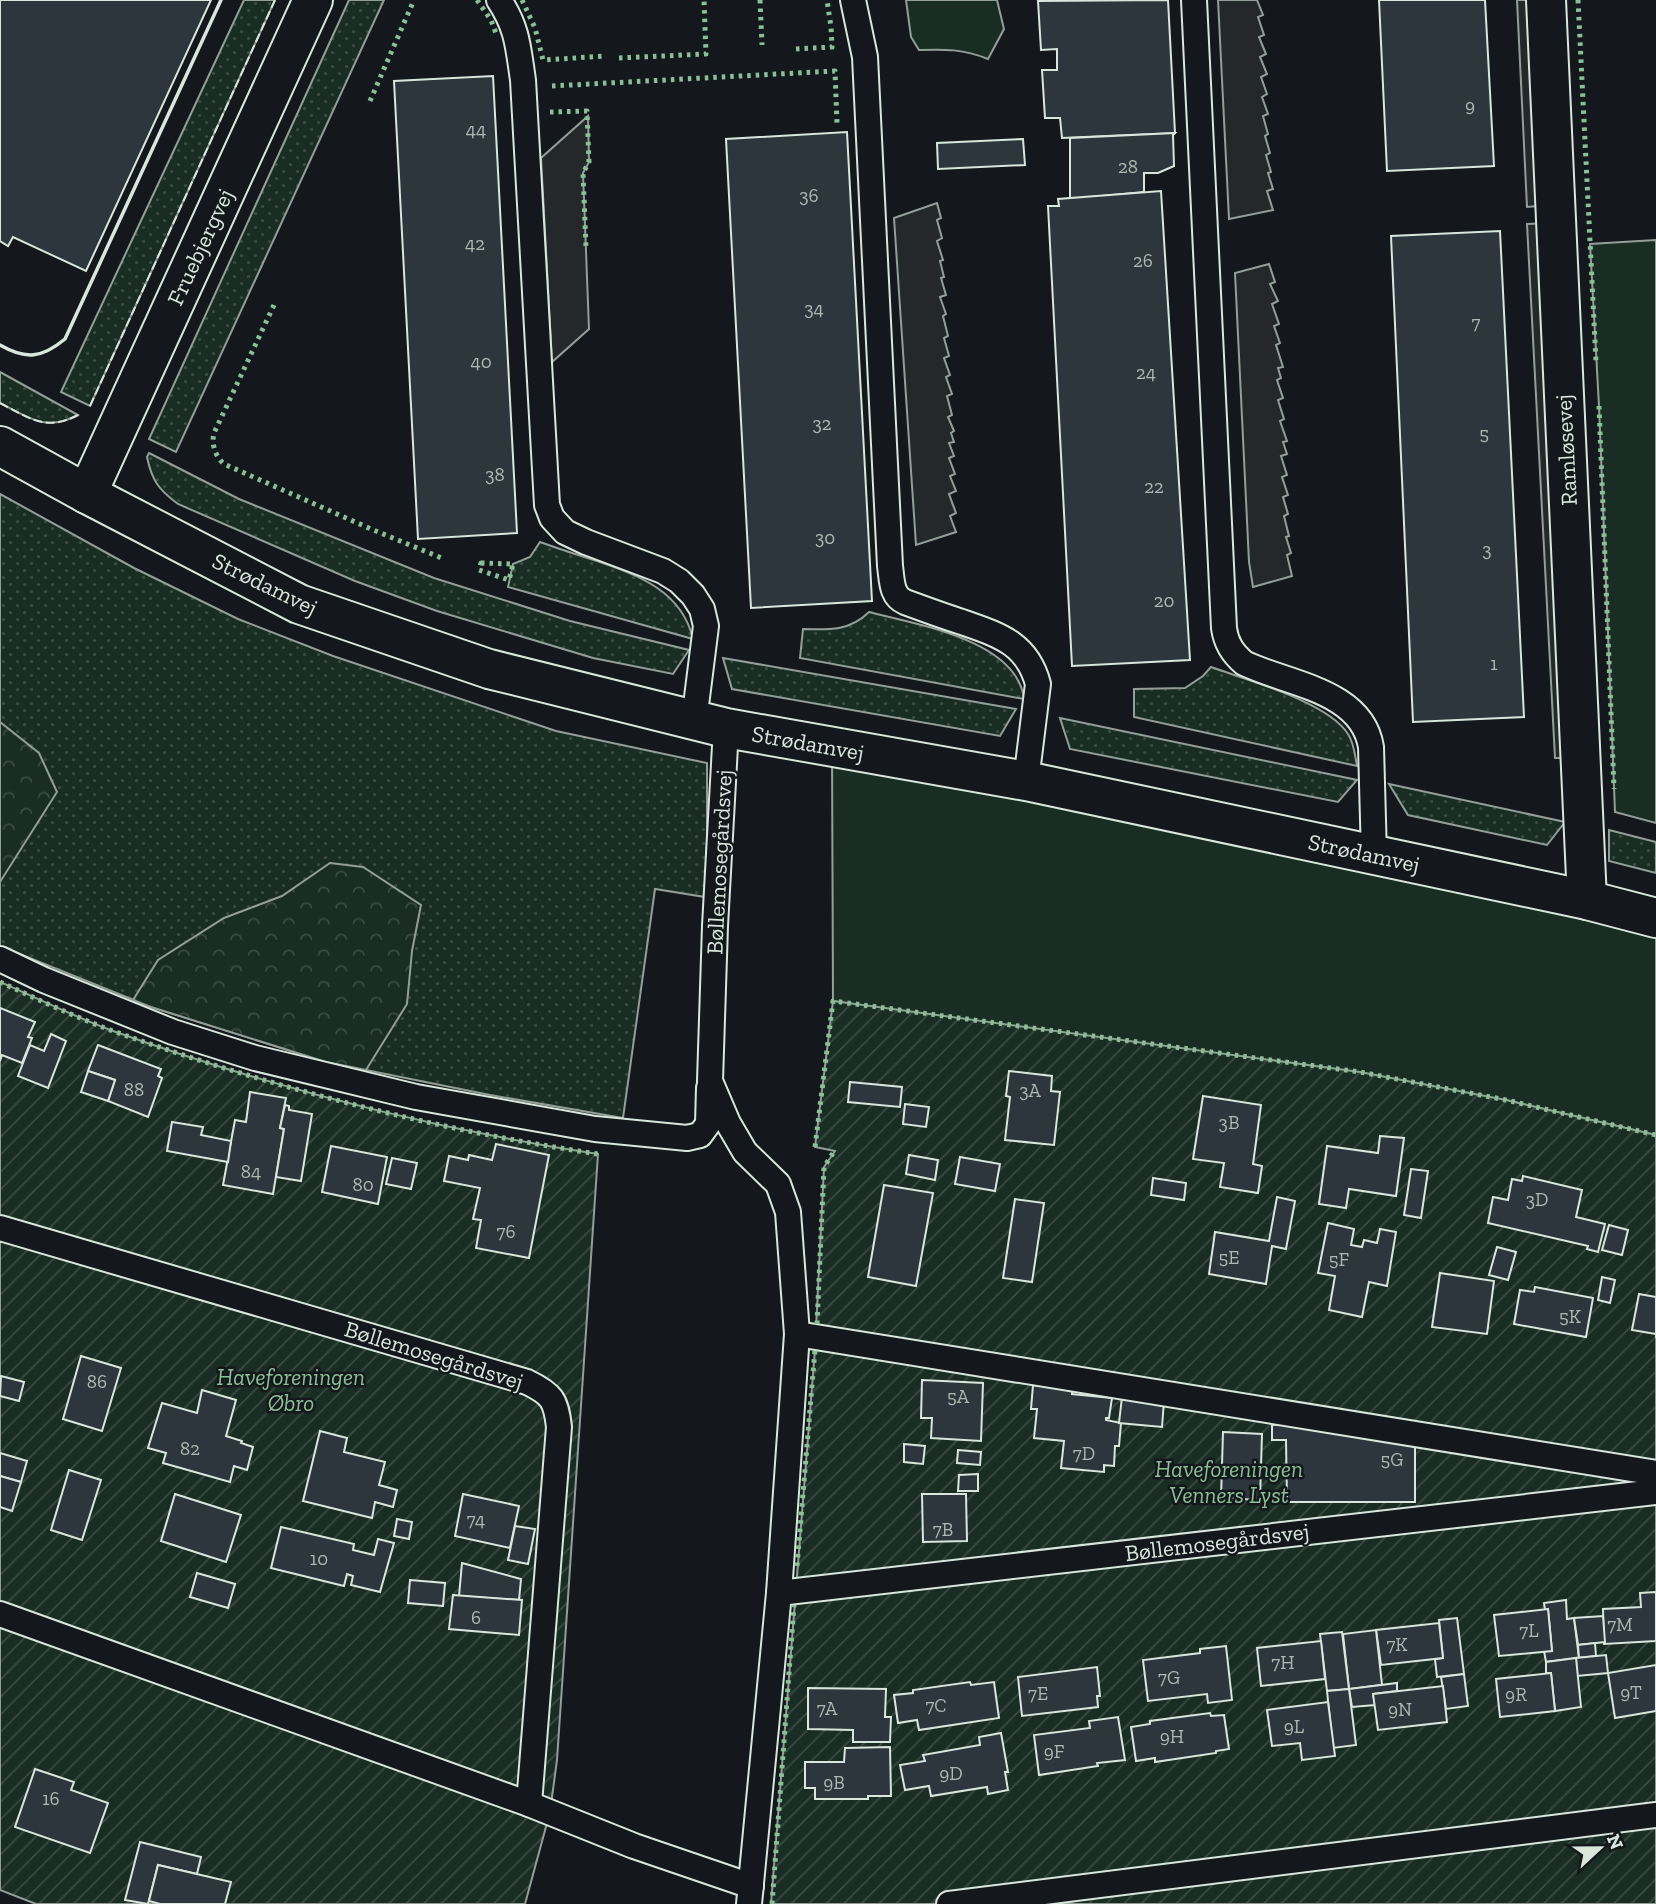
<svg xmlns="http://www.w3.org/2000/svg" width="1656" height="1904" font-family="'Zilla Slab',serif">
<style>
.grass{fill:url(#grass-dots);stroke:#939e99;stroke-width:2}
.forest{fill:url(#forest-crowns);stroke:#939e99;stroke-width:2}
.park{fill:#1a2d24;stroke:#939e99;stroke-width:2}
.garden{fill:url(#garden-furrows);stroke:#939e99;stroke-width:2}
.parking{fill:#24282b;stroke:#939e99;stroke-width:2}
.building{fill:#2c363c;stroke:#d8e6dc;stroke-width:2}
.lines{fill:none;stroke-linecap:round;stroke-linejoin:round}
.service-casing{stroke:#d8e6dc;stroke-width:28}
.minor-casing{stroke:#d8e6dc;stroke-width:42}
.service{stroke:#14181c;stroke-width:24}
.minor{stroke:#14181c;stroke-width:38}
.hedge{stroke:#8ac095;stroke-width:5;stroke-dasharray:3.5 5;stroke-linecap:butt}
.fence{stroke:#d8e6dc;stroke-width:2;stroke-dasharray:9 3.5;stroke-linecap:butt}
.wall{stroke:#d8e6dc;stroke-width:3.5}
.labels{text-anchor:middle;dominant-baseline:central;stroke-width:5;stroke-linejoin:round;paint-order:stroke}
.number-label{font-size:19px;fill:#adbab4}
.street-label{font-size:23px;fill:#d8e6dc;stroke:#14181c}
.park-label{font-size:23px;font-style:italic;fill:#8ac095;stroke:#14181c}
</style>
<defs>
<pattern id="grass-dots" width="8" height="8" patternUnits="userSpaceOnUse" patternTransform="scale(1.75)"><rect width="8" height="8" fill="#1a2d24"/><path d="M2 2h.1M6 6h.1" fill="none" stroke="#3b4b43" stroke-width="1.8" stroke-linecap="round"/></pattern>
<pattern id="forest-crowns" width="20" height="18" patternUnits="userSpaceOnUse" patternTransform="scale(1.75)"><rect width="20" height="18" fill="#1a2d24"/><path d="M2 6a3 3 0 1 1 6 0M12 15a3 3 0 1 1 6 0" fill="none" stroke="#3b4b43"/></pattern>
<pattern id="garden-furrows" width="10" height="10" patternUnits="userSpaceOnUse" patternTransform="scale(1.75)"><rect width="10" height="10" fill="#1a2d24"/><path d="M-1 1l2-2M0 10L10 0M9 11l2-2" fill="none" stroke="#3b4b43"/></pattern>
</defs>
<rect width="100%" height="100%" fill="#14181c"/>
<g class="grass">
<polygon points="244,0 275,0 90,406 61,392"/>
<polygon points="349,0 384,0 176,452 149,439"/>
<path d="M0,372L78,415C46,432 29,418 0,403Z"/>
<path d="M149,453L239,499L434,578L570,621L689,650L673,674L593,658L437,611L355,581L178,504C159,490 152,481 147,457Z"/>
<polygon points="0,494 134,568 238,619 333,656 556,731 707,763 707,838 705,897 655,889 623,1118 490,1095 326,1062 151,1007 0,946"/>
<path d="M540,542C559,549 578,555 597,561C638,575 682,591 693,639L508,587L513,564L530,557Z"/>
<path d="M869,612C915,624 1017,640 1024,699L800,658L803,629C829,630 850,631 869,612Z"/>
<polygon points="723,658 1016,709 1000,736 732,689"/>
<path d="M1211,667C1247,680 1328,702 1348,734C1354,743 1355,755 1357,766L1134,717V689L1185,688L1203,676Z"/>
<polygon points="1060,718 1357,780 1338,802 1070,749"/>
<polygon points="1389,784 1565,822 1547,845 1408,815"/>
<polygon points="1609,830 1656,842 1656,873 1609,861"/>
</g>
<g class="forest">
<polygon points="0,722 39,753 57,792 0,882"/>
<polygon points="330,863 363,867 421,905 412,951 407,1004 366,1070 326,1062 151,1007 133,1000 158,960 224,918 282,896"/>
</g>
<g class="park">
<path d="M906,0H997L1004,29L988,59C963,49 945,49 919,50L911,37Z"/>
<polygon points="1656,240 1656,823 1615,812 1599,406 1590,244"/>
<polygon points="832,747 1656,930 1656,1135 1506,1100 833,1001"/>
</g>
<g class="garden">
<path d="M0,982C37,998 75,1017 113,1031C270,1087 432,1129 598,1154L557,1760L550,1812L525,1904H36L0,1890Z"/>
<polygon points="833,1001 1360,1072 1506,1100 1656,1135 1656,1904 771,1904 815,1349 824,1167 835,1151 815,1147"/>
</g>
<g class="parking">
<polygon points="1218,0 1257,0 1263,15 1258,17 1264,35 1259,37 1266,54 1260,57 1267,74 1261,77 1267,94 1262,97 1268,114 1263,116 1268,134 1265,136 1270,153 1266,155 1271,172 1268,173 1273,189 1267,191 1273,210 1229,219"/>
<polygon points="1517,0 1540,0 1550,205 1527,207"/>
<polygon points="588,116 589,162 583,173 589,329 552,362 541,158"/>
<polygon points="937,203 941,218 937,220 942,238 937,241 943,260 940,261 944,277 941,278 946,295 940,297 946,314 943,316 948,336 944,338 949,356 944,358 950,375 946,377 952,394 947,396 952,415 948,417 954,431 951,433 954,442 949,443 954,456 949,458 955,474 950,476 956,491 949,494 956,513 950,516 956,532 916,545 894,218"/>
<polygon points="1551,223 1578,758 1555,758 1527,224"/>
<polygon points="1269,264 1275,282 1270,284 1278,301 1272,304 1279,324 1274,326 1280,343 1276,345 1283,367 1278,368 1281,378 1277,380 1283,398 1278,400 1284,419 1280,421 1287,441 1283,442 1287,454 1281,456 1287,475 1282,477 1288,495 1283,497 1288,514 1284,516 1289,536 1286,537 1291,553 1287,555 1292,576 1253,587 1249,562 1235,273"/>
</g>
<g class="building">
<polygon points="0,0 211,0 86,271 13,237 8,246 0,241"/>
<polygon points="1168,0 1175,133 1062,138 1060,118 1045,118 1042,70 1057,70 1057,49 1041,50 1038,1"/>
<polygon points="1379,0 1485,0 1494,166 1387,171"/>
<polygon points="493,76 517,533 418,539 394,81"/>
<polygon points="847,132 872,601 751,608 726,139"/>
<polygon points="1175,133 1173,135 1174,166 1158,173 1144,173 1144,192 1070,199 1070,138"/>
<polygon points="1023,139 1025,165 938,169 937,143"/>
<polygon points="1161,191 1190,660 1072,666 1048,206 1059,206 1058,199"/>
<polygon points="1500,231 1524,717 1413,722 1391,236"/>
<polygon points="0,1008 35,1022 28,1037 32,1038 22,1063 2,1055 0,1061"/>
<polygon points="51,1034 66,1041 48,1088 18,1076 30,1045 44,1051"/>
<polygon points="98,1045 161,1069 158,1076 162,1078 148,1117 108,1101 115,1080 88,1071"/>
<polygon points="88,1071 115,1080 108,1101 81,1092"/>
<polygon points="1009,1071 1052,1076 1051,1091 1060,1092 1054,1145 1005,1140 1010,1097 1006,1096"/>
<polygon points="850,1082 902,1087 900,1107 848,1102"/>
<polygon points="250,1092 286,1098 280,1128 284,1129 273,1194 223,1185 235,1120 246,1122"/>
<polygon points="1203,1096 1261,1105 1253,1164 1262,1166 1258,1193 1220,1187 1224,1163 1193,1159"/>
<polygon points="905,1104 929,1107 926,1127 903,1124"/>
<polygon points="285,1105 289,1106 289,1110 312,1114 301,1181 276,1177 284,1129 280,1128"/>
<polygon points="172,1122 203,1127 201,1135 231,1141 228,1162 167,1151"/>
<polygon points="1380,1136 1404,1138 1396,1196 1349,1189 1346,1208 1319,1204 1327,1146 1378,1153"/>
<polygon points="496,1144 549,1155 529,1258 476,1248 481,1220 473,1219 480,1188 444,1181 449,1156 468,1160 469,1155 492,1160"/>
<polygon points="331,1146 387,1157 378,1204 322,1192"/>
<polygon points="909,1155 938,1160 935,1180 906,1174"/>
<polygon points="960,1157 1000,1164 995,1191 955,1184"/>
<polygon points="392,1158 417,1163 411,1189 386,1184"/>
<polygon points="1411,1169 1428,1171 1421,1218 1404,1215"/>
<polygon points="1523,1176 1582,1190 1576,1217 1605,1224 1598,1252 1587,1249 1588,1246 1488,1223 1493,1197 1508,1200 1512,1179 1522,1181"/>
<polygon points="1153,1178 1186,1183 1184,1200 1151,1195"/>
<polygon points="884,1185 933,1193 916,1286 868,1277"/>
<polygon points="1277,1197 1295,1201 1286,1249 1272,1246 1266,1284 1209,1274 1215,1232 1269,1241"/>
<polygon points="1015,1199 1044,1203 1032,1282 1003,1278"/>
<polygon points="1328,1223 1354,1229 1351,1245 1362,1247 1364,1240 1377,1243 1380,1229 1396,1232 1387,1286 1369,1282 1362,1317 1329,1310 1335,1276 1318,1273"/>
<polygon points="1609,1225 1628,1230 1622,1255 1602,1250"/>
<polygon points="1497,1247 1516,1252 1508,1280 1489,1275"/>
<polygon points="1440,1273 1494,1281 1487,1334 1432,1327"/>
<polygon points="1602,1277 1615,1280 1610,1303 1598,1300"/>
<polygon points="1535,1287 1593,1298 1586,1337 1514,1324 1520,1290 1534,1292"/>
<polygon points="1639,1294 1656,1297 1656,1338 1656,1334 1632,1330"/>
<polygon points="81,1356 121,1368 102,1431 63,1419"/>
<polygon points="1,1376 24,1382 19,1401 0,1396"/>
<polygon points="922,1380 983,1383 981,1441 931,1438 932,1418 921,1418"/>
<polygon points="1033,1385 1072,1388 1072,1394 1112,1398 1109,1418 1106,1418 1106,1420 1121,1423 1119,1446 1115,1446 1114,1466 1104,1465 1104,1472 1061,1468 1064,1441 1034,1438 1037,1409 1031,1409"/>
<polygon points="202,1390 236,1400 226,1436 242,1441 241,1443 253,1447 247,1470 234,1466 230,1482 163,1463 166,1453 148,1448 162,1403 197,1413"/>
<polygon points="1122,1397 1164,1401 1162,1427 1119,1423"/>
<polygon points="1287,1424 1415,1435 1415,1502 1287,1502 1286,1440 1272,1440 1272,1425"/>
<polygon points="320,1431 347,1438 344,1452 385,1462 379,1485 397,1490 393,1507 375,1502 372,1518 303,1501"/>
<polygon points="1223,1432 1262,1434 1260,1500 1221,1498"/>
<polygon points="904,1444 925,1446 923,1464 904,1462"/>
<polygon points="958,1450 981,1452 980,1465 957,1463"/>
<polygon points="0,1453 27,1461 21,1482 0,1476"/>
<polygon points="69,1470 101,1480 82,1540 51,1530"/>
<polygon points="978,1474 978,1491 958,1491 959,1475"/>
<polygon points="0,1476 21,1482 12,1511 0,1507"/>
<polygon points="175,1494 241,1515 226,1562 161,1541"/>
<polygon points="463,1494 519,1506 510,1548 455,1536"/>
<polygon points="922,1494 966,1494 967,1541 923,1542"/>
<polygon points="397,1519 412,1522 409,1539 394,1536"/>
<polygon points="515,1526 535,1529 528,1564 508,1560"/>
<polygon points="281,1527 354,1544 353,1550 374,1555 378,1539 394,1543 380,1592 351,1585 353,1576 347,1574 344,1586 271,1568"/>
<polygon points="462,1563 521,1579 519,1600 459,1596"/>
<polygon points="197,1573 235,1584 228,1608 190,1597"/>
<polygon points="410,1580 445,1583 443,1606 408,1603"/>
<polygon points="1656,1592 1656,1641 1604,1644 1603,1609 1641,1607 1640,1593"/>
<polygon points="453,1595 522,1600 519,1635 449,1629"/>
<polygon points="1566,1600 1567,1619 1574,1618 1579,1658 1546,1662 1544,1651 1552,1651 1548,1609 1545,1610 1544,1603"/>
<polygon points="1548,1609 1552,1651 1499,1656 1494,1615"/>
<polygon points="1603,1616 1605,1642 1578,1645 1574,1618"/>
<polygon points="1457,1618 1464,1674 1437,1677 1435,1659 1443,1658 1439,1620"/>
<polygon points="1439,1623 1443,1658 1381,1665 1376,1630"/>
<polygon points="1376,1630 1382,1685 1349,1689 1343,1634"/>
<polygon points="1342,1632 1349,1689 1327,1691 1320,1634"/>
<polygon points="1321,1641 1325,1679 1261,1686 1257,1648"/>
<polygon points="1595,1643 1596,1656 1579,1658 1578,1645"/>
<polygon points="1226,1646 1232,1700 1208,1703 1207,1694 1148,1701 1143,1660 1200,1653 1200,1649"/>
<polygon points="1606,1655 1608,1673 1577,1676 1576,1658"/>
<polygon points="1576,1658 1581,1707 1555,1711 1551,1673 1546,1673 1546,1662"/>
<polygon points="1656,1665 1656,1711 1615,1718 1608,1673"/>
<polygon points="1097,1667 1100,1696 1097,1696 1098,1707 1022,1716 1018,1677"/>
<polygon points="1551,1673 1555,1711 1500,1717 1496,1679"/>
<polygon points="1464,1674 1468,1706 1446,1709 1441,1677"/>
<polygon points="970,1682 971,1685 994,1682 999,1718 919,1730 917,1720 898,1723 894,1695 913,1693 913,1690"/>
<polygon points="1397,1683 1397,1691 1373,1694 1375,1705 1352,1707 1349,1689"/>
<polygon points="1443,1686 1447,1722 1378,1730 1373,1694"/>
<polygon points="808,1688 886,1689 885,1717 891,1717 890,1742 853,1742 853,1730 808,1729"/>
<polygon points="1349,1689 1356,1745 1333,1748 1327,1691"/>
<polygon points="1328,1702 1335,1756 1302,1760 1300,1743 1272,1746 1267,1710"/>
<polygon points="1210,1713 1211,1716 1224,1715 1229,1749 1216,1751 1216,1753 1155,1762 1155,1758 1136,1761 1131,1727 1150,1724 1150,1721"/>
<polygon points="1118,1717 1125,1760 1097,1763 1098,1766 1039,1775 1034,1735 1090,1728 1089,1721"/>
<polygon points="1001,1733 1008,1772 1005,1772 1008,1790 988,1794 987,1787 931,1796 929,1786 905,1790 900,1765 925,1761 923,1755 980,1745 979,1737"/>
<polygon points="890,1747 891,1796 868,1796 868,1799 815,1799 815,1788 805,1788 805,1762 844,1762 845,1748"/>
<polygon points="35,1769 74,1782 71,1790 108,1803 90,1853 15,1827"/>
<polygon points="140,1842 201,1857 197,1874 158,1865 148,1904 125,1900"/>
<polygon points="158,1865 231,1882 225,1904 160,1904 149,1901"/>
</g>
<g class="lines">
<defs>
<g id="service">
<path d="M499,0C518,29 518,47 523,80L547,505L552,518L565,532L586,542L663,571L679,581L693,595L702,609L706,626L694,721"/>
<path d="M853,0L865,57L890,566C892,580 891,596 905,602C924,609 943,616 962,622C999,635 1027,643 1038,684L1026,781"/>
<path d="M1194,0L1224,628C1226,643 1232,653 1244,663C1287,684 1362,690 1371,747L1374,856"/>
<polyline points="726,728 715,926 710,1081 728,1123 745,1152 778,1184 788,1212 797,1334 779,1593 749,1904"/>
<polyline points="0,959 44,980 173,1032 255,1058 416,1097 595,1129 687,1138 700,1135 708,1124 709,1088"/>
<path d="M0,1228L527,1382C552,1394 556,1400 559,1427L529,1804"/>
<polyline points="797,1334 1656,1473"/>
<polyline points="779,1593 1656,1492"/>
<polyline points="0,1614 529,1804 634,1846 751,1886"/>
<polyline points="949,1904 1656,1815"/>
</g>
<g id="minor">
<polyline points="1546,0 1587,900"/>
<polyline points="0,446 87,494 299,604 489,669 726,728 1026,781 1587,900 1656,918"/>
<polyline points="87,494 313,0"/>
</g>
</defs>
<use href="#service" class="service-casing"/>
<use href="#minor" class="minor-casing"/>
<use href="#service" class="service"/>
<use href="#minor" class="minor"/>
<g class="hedge">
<polyline points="477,0 491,20 497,36"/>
<polyline points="522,0 535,28 543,60 606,56"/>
<polyline points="760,0 762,45"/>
<polyline points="1578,0 1596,362"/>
<polyline points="796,49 832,47 831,27 827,0"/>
<polyline points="619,58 706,54 704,0"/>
<polyline points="552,86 835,71 837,123"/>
<polyline points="370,101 414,0"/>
<polyline points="550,112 587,111 589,162 583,173 586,247"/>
<path d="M274,305L214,433C211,445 216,457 224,464L371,529L444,559"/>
<polyline points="1599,406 1614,789"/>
<polygon points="481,563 513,564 509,580 479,570"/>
<path d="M0,982C37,999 75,1017 113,1031C270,1087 432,1129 598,1154"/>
<polyline points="815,1147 833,1001 1360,1072 1506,1100 1656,1135"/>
<polyline points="817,1324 824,1167 835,1150"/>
<polyline points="797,1566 815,1349"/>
<polyline points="772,1904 794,1605"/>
</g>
<g class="fence">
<path d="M0,403C29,418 46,432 78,415"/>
<polyline points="90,406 275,0"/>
</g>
<path class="wall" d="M0,345C26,360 42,358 65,339L221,0"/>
</g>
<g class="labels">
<g class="number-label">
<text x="1470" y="105">9</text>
<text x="476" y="129">44</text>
<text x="1128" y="166">28</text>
<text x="809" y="195">36</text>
<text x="475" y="243">42</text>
<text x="1143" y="260">26</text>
<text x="814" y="308">34</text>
<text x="1476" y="322">7</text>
<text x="481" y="361">40</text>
<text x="1146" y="372">24</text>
<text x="822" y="423">32</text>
<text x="1484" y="433">5</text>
<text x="495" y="474">38</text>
<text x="1154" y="486">22</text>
<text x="825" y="537">30</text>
<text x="1487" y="549">3</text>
<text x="1164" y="600">20</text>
<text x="1494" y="663">1</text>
<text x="134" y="1089">88</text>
<text x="1030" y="1090">3A</text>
<text x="1229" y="1122">3B</text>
<text x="251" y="1171">84</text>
<text x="363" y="1184">80</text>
<text x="1537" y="1199">3D</text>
<text x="506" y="1231">76</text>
<text x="1229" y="1257">5E</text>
<text x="1339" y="1259">5F</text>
<text x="1570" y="1316">5K</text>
<text x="97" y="1381">86</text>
<text x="958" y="1396">5A</text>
<text x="190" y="1448">82</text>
<text x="1084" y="1453">7D</text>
<text x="1392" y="1459">5G</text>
<text x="476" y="1519">74</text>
<text x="943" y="1529">7B</text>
<text x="319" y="1558">10</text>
<text x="476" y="1617">6</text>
<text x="1620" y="1624">7M</text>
<text x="1529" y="1630">7L</text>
<text x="1397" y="1644">7K</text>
<text x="1283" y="1662">7H</text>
<text x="1169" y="1677">7G</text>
<text x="1631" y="1692">9T</text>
<text x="1038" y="1693">7E</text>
<text x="1516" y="1694">9R</text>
<text x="936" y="1705">7C</text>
<text x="827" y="1708">7A</text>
<text x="1400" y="1709">9N</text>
<text x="1294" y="1726">9L</text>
<text x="1172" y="1736">9H</text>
<text x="1054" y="1751">9F</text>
<text x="951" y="1773">9D</text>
<text x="834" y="1782">9B</text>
<text x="51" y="1798">16</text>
</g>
<g class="street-label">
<text transform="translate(200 247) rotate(-65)">Fruebjergvej</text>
<text transform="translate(1566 450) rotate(-93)">Ramløsevej</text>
<text transform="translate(265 584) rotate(26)">Strødamvej</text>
<text transform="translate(808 743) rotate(10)">Strødamvej</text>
<text transform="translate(1364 853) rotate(12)">Strødamvej</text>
<text transform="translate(719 862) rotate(-87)">Bøllemosegårdsvej</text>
<text transform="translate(434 1355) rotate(17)">Bøllemosegårdsvej</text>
<text transform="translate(1217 1542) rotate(-7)">Bøllemosegårdsvej</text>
</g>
<g class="park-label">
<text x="291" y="1377">Haveforeningen<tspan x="291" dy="26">Øbro</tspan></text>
<text x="1229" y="1469">Haveforeningen<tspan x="1229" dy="26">Venners Lyst</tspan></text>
</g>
</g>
<g transform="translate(1600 1848) rotate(68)" stroke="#14181c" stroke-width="5" paint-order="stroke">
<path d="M0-5L12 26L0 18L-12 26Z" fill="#d8e6dc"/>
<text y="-10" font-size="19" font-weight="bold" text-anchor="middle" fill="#d8e6dc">N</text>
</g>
</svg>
